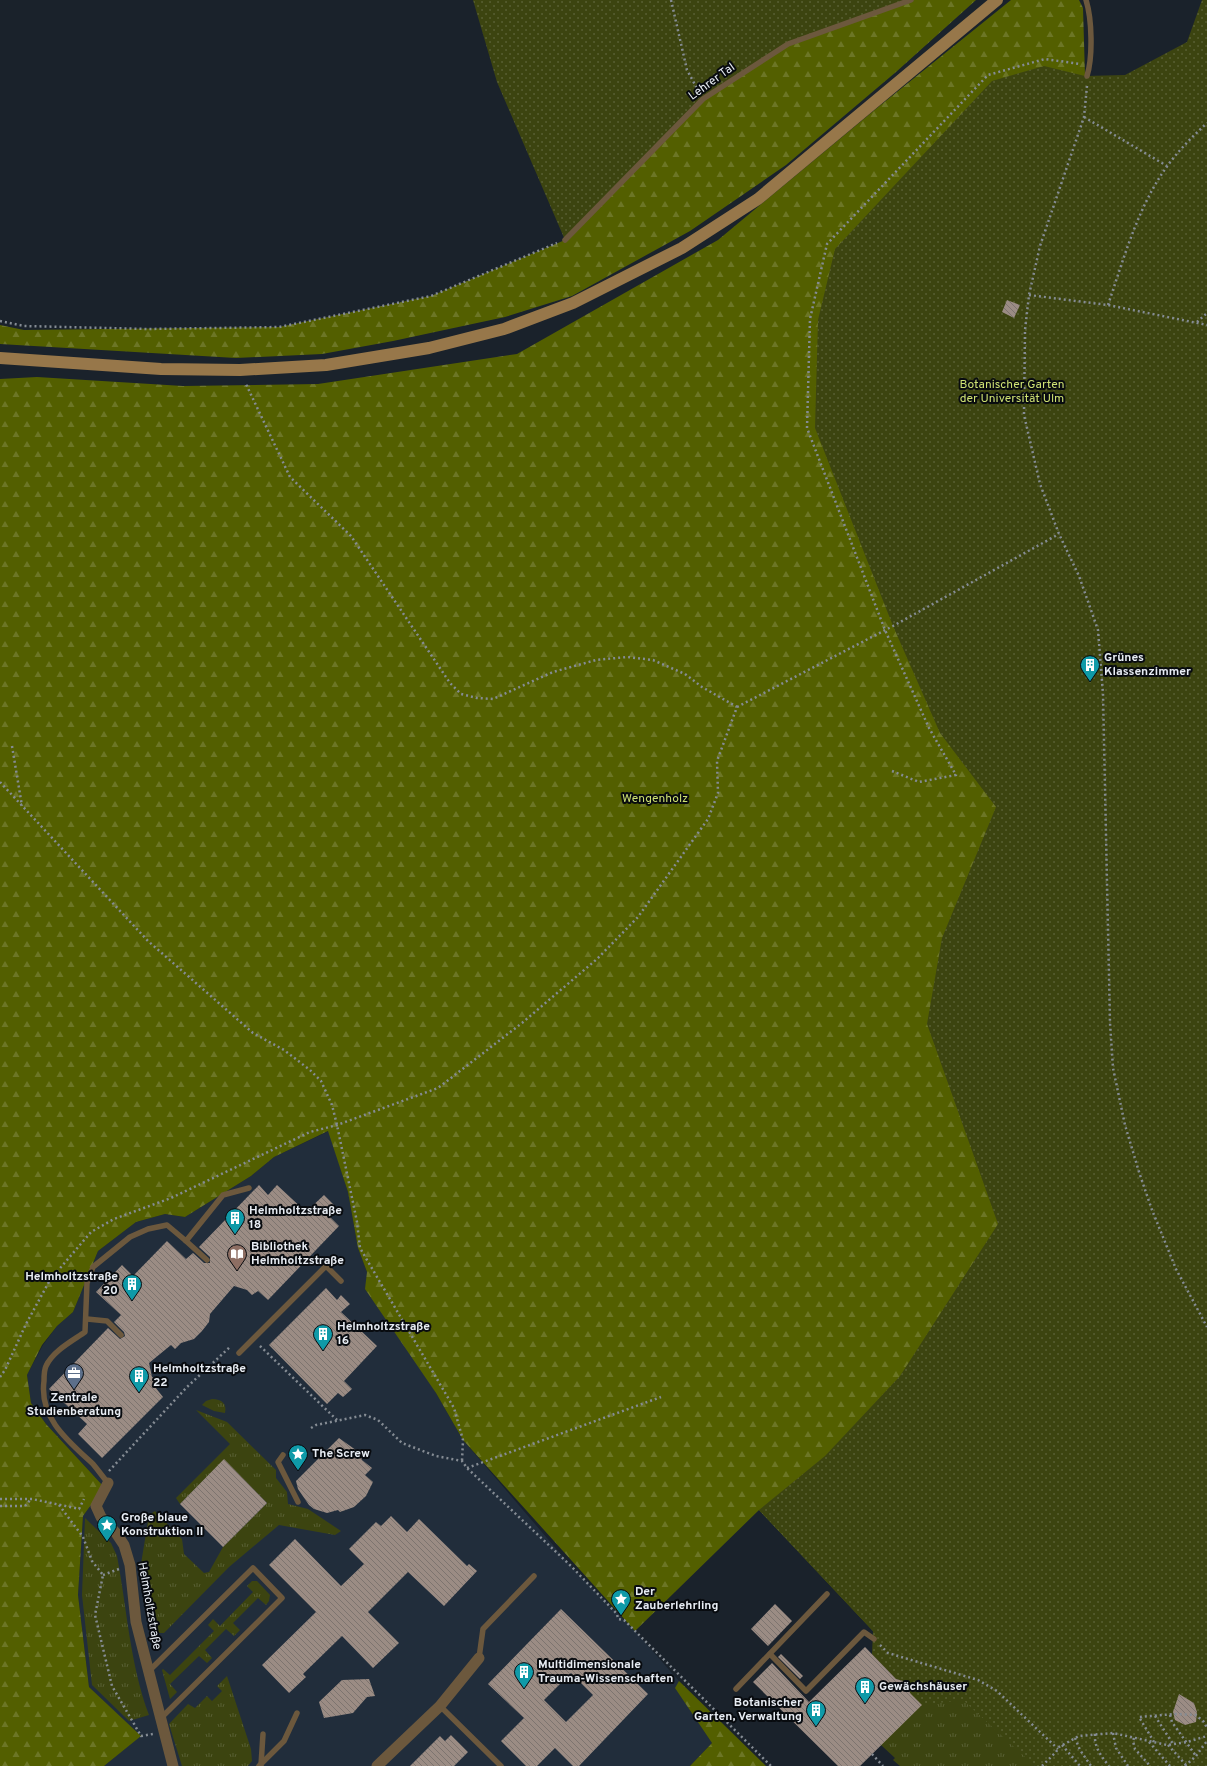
<svg xmlns="http://www.w3.org/2000/svg" width="1207" height="1766" font-family="Overpass,sans-serif">
<style>
.built{fill:#212d3b}
.grass{fill:url(#grass-tufts)}
.forest{fill:url(#forest-firs)}
.park{fill:url(#park-dots)}
.building{fill:url(#building-back-hatch);fill-rule:evenodd}
.lines{fill:none;stroke-linecap:round;stroke-linejoin:round}
.path{stroke:#858c94;stroke-width:2.5;stroke-dasharray:2 3;stroke-linecap:butt}
.lane{stroke:#6c583d;stroke-width:5.5}
.street{stroke:#6c583d;stroke-width:11}
.secondary{stroke:#97774a;stroke-width:12}
.labels{text-anchor:middle;dominant-baseline:central;stroke-width:4;stroke-linejoin:round;paint-order:stroke}
.street-label{font-size:12px;fill:#e8edf4;stroke:#080b0f}
.park-label{font-size:12px;fill:#cee173;stroke:#080b0f}
.poi-label{font-size:12px;font-weight:bold;fill:#e8edf4;stroke:#080b0f;text-anchor:start}
</style>
<defs>
<pattern id="grass-tufts" width="24" height="20" patternUnits="userSpaceOnUse"><rect width="24" height="20" fill="#3c4410"/><path d="M3 7l-1-3M5 7V3M7 7l1-3M15 17l-1-3M17 17v-4M19 17l1-3" fill="none" stroke="#585f33"/></pattern>
<pattern id="forest-firs" width="22" height="20" patternUnits="userSpaceOnUse"><rect width="22" height="20" fill="#535f00"/><path d="M5 1l3.5 6h-7zM16 11l3.5 6h-7z" fill="#6c7626"/></pattern>
<pattern id="park-dots" width="8" height="8" patternUnits="userSpaceOnUse"><rect width="8" height="8" fill="#3c4410"/><path d="M2 2h.1M6 6h.1" fill="none" stroke="#585f33" stroke-width="1.8" stroke-linecap="round"/></pattern>
<pattern id="building-back-hatch" width="6" height="6" patternUnits="userSpaceOnUse"><rect width="6" height="6" fill="#9b8c84"/><path d="M-1 5l2 2M0 0l6 6M5-1l2 2" fill="none" stroke="#7d746f"/></pattern>
</defs>
<rect width="100%" height="100%" fill="#1a222b"/>
<polygon class="built" points="329,1131 348,1192 358,1248 367,1272 436,1393 463,1440 571,1566 635,1631 679,1681 676,1688 712,1743 690,1766 104,1766 140,1736 89,1687 78,1595 83,1516 104,1487 46,1424 31,1403 27,1375 43,1345 57,1326 73,1312 98,1251 136,1222 165,1214 185,1217 251,1176 274,1157"/>
<g class="grass">
<path d="M212,1399C222,1399 227,1404 225,1413L214,1411L202,1405L206,1401Z"/>
<polygon points="196,1410 227,1422 276,1470 276,1478 287,1492 288,1504 308,1509 341,1531 335,1535 279,1525 229,1567 164,1633 156,1633 143,1584 141,1564 149,1515 155,1511 182,1539 184,1554 204,1573 209,1572 223,1547 267,1503 224,1460 180,1504 176,1498 230,1444"/>
<path d="M85,1518L111,1543L117,1556C127,1609 130,1664 149,1715L129,1721L92,1685L82,1595Z"/>
<polygon points="252,1581 257,1581 270,1595 269,1601 266,1605 258,1598 233,1623 240,1630 234,1636 226,1629 205,1650 212,1658 207,1663 199,1656 170,1684 177,1692 170,1699 162,1670 163,1669 170,1675 214,1631 208,1625 213,1619 220,1626 253,1592 247,1586"/>
<polygon points="920,1627 1033,1764 1035,1766 900,1766 893,1760 895,1758 881,1745 910,1693 907,1682 896,1679 872,1654"/>
<polygon points="227,1676 251,1749 252,1761 248,1766 182,1766 169,1724 188,1704 195,1708 207,1696 212,1701 222,1691 217,1686"/>
</g>
<g class="forest">
<polygon points="911,0 976,0 896,72 786,165 690,231 572,296 505,317 393,341 322,354 236,358 0,344 0,325 24,330 279,327 431,296 565,240 703,99 788,44"/>
<polygon points="1011,0 1079,0 1083,8 1085,76 1201,729 873,1631 759,1510 635,1631 463,1440 436,1393 365,1289 367,1272 358,1248 348,1192 328,1131 274,1157 251,1176 185,1217 165,1214 136,1222 98,1251 73,1312 57,1326 42,1345 27,1375 31,1403 46,1424 104,1487 83,1516 78,1595 89,1687 141,1736 104,1766 0,1766 0,379 37,377 183,386 318,384 517,354 718,240 877,108"/>
<polygon points="679,1681 766,1766 690,1766 712,1743 675,1688"/>
</g>
<g class="park">
<polygon points="473,0 911,0 788,44 703,99 565,240 497,82"/>
<polygon points="1202,0 1207,0 1207,1766 1035,1766 963,1700 922,1705 910,1693 907,1682 896,1679 872,1654 873,1631 759,1510 825,1456 900,1376 998,1224 927,1024 942,938 996,807 940,733 893,626 815,428 818,320 835,249 992,81 1044,66 1085,76 1125,75 1187,42"/>
</g>
<g class="building">
<polygon points="1007,300 1020,305 1014,318 1002,312"/>
<polygon points="259,1185 268,1195 277,1185 306,1212 324,1195 338,1209 330,1217 339,1226 268,1300 258,1291 252,1295 247,1290 234,1286 210,1314 209,1322 202,1331 194,1339 181,1343 175,1349 171,1345 149,1363 152,1377 159,1380 155,1387 163,1397 102,1458 78,1434 87,1424 49,1389 108,1328 120,1339 125,1336 124,1332 114,1322 121,1315 96,1292 122,1265 133,1276 167,1241 186,1259 193,1253 204,1263 210,1263 210,1257 199,1247"/>
<polygon points="326,1288 337,1300 341,1295 350,1304 341,1312 377,1346 344,1381 352,1389 343,1397 338,1393 327,1404 269,1345"/>
<polygon points="339,1438 360,1453 362,1460 372,1468 365,1475 373,1482 366,1496 354,1507 340,1512 338,1510 327,1513 314,1509 309,1505 298,1489 296,1481"/>
<polygon points="224,1459 267,1503 223,1547 180,1504"/>
<polygon points="391,1516 407,1532 419,1519 467,1566 469,1564 477,1571 444,1606 408,1572 368,1612 399,1643 373,1668 342,1636 303,1674 306,1677 289,1693 262,1665 316,1612 269,1565 295,1539 341,1586 364,1564 349,1549 376,1522 381,1526"/>
<polygon points="775,1604 792,1621 768,1646 751,1629"/>
<path d="M561,1609L648,1694L579,1766H573L555,1748L537,1766H526L501,1741L524,1718L488,1684ZM571,1673L593,1695L566,1722L544,1700Z"/>
<polygon points="865,1647 896,1679 907,1682 910,1693 922,1705 860,1766 838,1766 753,1682 772,1663 809,1702"/>
<polygon points="781,1654 803,1676 800,1679 778,1657"/>
<polygon points="369,1679 375,1696 367,1697 353,1713 324,1718 319,1702 342,1680"/>
<polygon points="1179,1694 1194,1703 1197,1712 1196,1722 1185,1725 1175,1720 1173,1712"/>
<polygon points="451,1735 468,1752 454,1766 410,1766 440,1736 445,1741"/>
</g>
<g class="lines">
<g class="path">
<polyline points="671,0 687,70 699,92"/>
<polyline points="1087,86 1084,117 1040,246 1029,295 1025,330 1024,415 1040,484 1059,534 1079,576 1098,630 1103,694 1110,1023 1113,1068 1125,1125 1139,1172 1152,1210 1176,1269 1207,1327"/>
<polyline points="1084,117 1167,166"/>
<polyline points="1029,295 1108,305 1207,325"/>
<path d="M1108,305C1124,258 1138,206 1168,165C1179,150 1193,136 1207,123"/>
<polyline points="0,321 24,326 148,329 279,327 431,296 557,243"/>
<polyline points="1197,322 1207,313"/>
<polyline points="737,707 893,626 1059,534"/>
<polyline points="12,746 22,806"/>
<polyline points="892,771 919,782 956,775 929,728 885,630 807,428 810,319 827,244 988,75 1045,59 1080,64"/>
<polyline points="0,782 148,941 253,1033 284,1050 310,1070 321,1081 332,1105 337,1125 357,1222 360,1248 454,1408 463,1440 462,1461"/>
<polyline points="260,1346 337,1420"/>
<polyline points="0,1377 5,1370 26,1324 50,1280 91,1232 114,1219 171,1198 310,1132 337,1125 438,1088 522,1023 597,959 638,917 708,819 718,793 717,761 737,707 702,687 685,674 653,660 627,657 596,660 553,672 493,699 477,698 461,694 450,683 351,536 290,477 245,382"/>
<polyline points="311,1428 316,1425 365,1415 378,1420 402,1443 436,1456 462,1461 467,1468 571,1566 617,1614 618,1619 624,1620 771,1766"/>
<polyline points="467,1468 661,1397"/>
<polyline points="109,1471 187,1387 231,1346"/>
<polyline points="0,1499 32,1499 80,1509"/>
<polyline points="59,1505 83,1537 92,1561 103,1575 95,1615 112,1686 141,1736 153,1734"/>
<polyline points="0,1506 25,1506 31,1499"/>
<polyline points="79,1509 84,1499"/>
<polyline points="103,1575 119,1569"/>
<polyline points="880,1645 888,1653 978,1680 997,1691 1058,1749"/>
<polyline points="1170,1715 1172,1722 1196,1756"/>
<polyline points="1155,1716 1173,1744"/>
<polyline points="1113,1733 1116,1748 1128,1766"/>
<path d="M1095,1734C1094,1747 1101,1756 1109,1766"/>
<polyline points="1075,1738 1080,1750 1091,1766"/>
<polyline points="1134,1738 1133,1741 1135,1749 1150,1766"/>
<polyline points="1149,1742 1170,1766"/>
<polyline points="1154,1742 1139,1717 1175,1714 1196,1715 1204,1722 1207,1728"/>
<polyline points="1062,1745 1080,1766"/>
<polyline points="1168,1745 1186,1765"/>
<polyline points="872,1754 883,1766"/>
<polyline points="1042,1766 1056,1752 1059,1747 1079,1736 1113,1733 1167,1745 1187,1742 1207,1736"/>
<polyline points="1185,1766 1196,1756 1207,1741"/>
</g>
<g class="lane">
<path d="M1086,0C1092,19 1093,57 1087,76"/>
<polyline points="565,240 703,99 788,44 911,0"/>
<polyline points="186,1241 207,1260"/>
<polyline points="87,1319 107,1321 121,1335"/>
<polyline points="239,1353 326,1266 341,1281"/>
<polyline points="283,1455 278,1462 298,1502"/>
<path d="M108,1483C103,1477 98,1470 93,1464C68,1441 39,1418 44,1381C44,1376 44,1370 46,1366C53,1351 72,1341 85,1332L87,1283L93,1267L130,1237L148,1229L167,1225L186,1241L223,1195L249,1188"/>
<polyline points="770,1654 806,1691 864,1632 874,1639"/>
<polyline points="479,1658 483,1629 534,1576"/>
<polyline points="148,1672 253,1568 282,1598 160,1719"/>
<polyline points="736,1689 827,1594"/>
<polyline points="440,1706 501,1766"/>
<polyline points="261,1765 263,1734"/>
<polyline points="259,1766 284,1741 297,1713"/>
</g>
<g class="street">
<polyline points="108,1483 96,1506 101,1517 116,1533 124,1545 130,1565 136,1622 173,1766"/>
<polyline points="377,1766 440,1706 479,1658"/>
</g>
<polyline class="secondary" points="0,358 161,369 240,370 326,365 429,348 504,329 573,303 682,248 758,199 997,0"/>
</g>
<defs>
<symbol id="building-pin" viewBox="-11 -11 22 30"><path d="M0 17L-7.5 6A9.5 9.5 0 1 1 7.5 6Z" fill="#0f9aa8" stroke="#080b0f"/><path d="M-4-6H4V6H1V3H-1V6H-4ZM-2.5-4.3h1.7v1.8h-1.7ZM.8-4.3h1.7v1.8H.8ZM-2.5-1h1.7V.8h-1.7ZM.8-1h1.7V.8H.8Z" fill="#fff"/></symbol>
<symbol id="library-pin" viewBox="-11 -11 22 30"><path d="M0 17L-7.5 6A9.5 9.5 0 1 1 7.5 6Z" fill="#8d6e63" stroke="#080b0f"/><path d="M-6-4Q-3-5.5-.7-3.5V5Q-3 3-6 4ZM6-4Q3-5.5 .7-3.5V5Q3 3 6 4Z" fill="#fff"/></symbol>
<symbol id="office-pin" viewBox="-11 -11 22 30"><path d="M0 17L-7.5 6A9.5 9.5 0 1 1 7.5 6Z" fill="#5c6f8a" stroke="#080b0f"/><path d="M-6-3h4V-5.5h4V-3h4V5H-6ZM-1-4.5V-3h2v-1.5ZM-6 0V1H6V0Z" fill="#fff"/></symbol>
<symbol id="sight-pin" viewBox="-11 -11 22 30"><path d="M0 17L-7.5 6A9.5 9.5 0 1 1 7.5 6Z" fill="#0f9aa8" stroke="#080b0f"/><path d="M0-6L1.8-2.2L6-1.7L2.9 1.2L3.7 5.4L0 3.3L-3.7 5.4L-2.9 1.2L-6-1.7L-1.8-2.2Z" fill="#fff"/></symbol>
</defs>
<g fill-rule="evenodd">
<use href="#building-pin" x="1079" y="654" width="22" height="30"/>
<use href="#building-pin" x="224" y="1207" width="22" height="30"/>
<use href="#library-pin" x="226" y="1243" width="22" height="30"/>
<use href="#building-pin" x="121" y="1273" width="22" height="30"/>
<use href="#building-pin" x="312" y="1323" width="22" height="30"/>
<use href="#office-pin" x="63" y="1362" width="22" height="30"/>
<use href="#building-pin" x="128" y="1365" width="22" height="30"/>
<use href="#sight-pin" x="287" y="1443" width="22" height="30"/>
<use href="#sight-pin" x="96" y="1514" width="22" height="30"/>
<use href="#sight-pin" x="610" y="1588" width="22" height="30"/>
<use href="#building-pin" x="513" y="1661" width="22" height="30"/>
<use href="#building-pin" x="854" y="1676" width="22" height="30"/>
<use href="#building-pin" x="805" y="1699" width="22" height="30"/>
</g>
<g class="labels">
<g class="street-label">
<text transform="translate(712 82) rotate(-36)">Lehrer Tal</text>
<text transform="translate(149 1606) rotate(80)">Helmholtzstraße</text>
</g>
<g class="park-label">
<text x="1012" y="385">Botanischer Garten<tspan x="1012" dy="14">der Universität Ulm</tspan></text>
<text x="655" y="799">Wengenholz</text>
</g>
<g class="poi-label">
<text x="1104" y="658">Grünes<tspan x="1104" dy="14">Klassenzimmer</tspan></text>
<text x="249" y="1211">Helmholtzstraße<tspan x="249" dy="14">18</tspan></text>
<text x="251" y="1247">Bibliothek<tspan x="251" dy="14">Helmholtzstraße</tspan></text>
<text x="118" y="1277" text-anchor="end">Helmholtzstraße<tspan x="118" dy="14">20</tspan></text>
<text x="337" y="1327">Helmholtzstraße<tspan x="337" dy="14">16</tspan></text>
<text x="153" y="1369">Helmholtzstraße<tspan x="153" dy="14">22</tspan></text>
<text x="74" y="1398" text-anchor="middle">Zentrale<tspan x="74" dy="14">Studienberatung</tspan></text>
<text x="312" y="1454">The Screw</text>
<text x="121" y="1518">Große blaue<tspan x="121" dy="14">Konstruktion II</tspan></text>
<text x="635" y="1592">Der<tspan x="635" dy="14">Zauberlehrling</tspan></text>
<text x="538" y="1665">Multidimensionale<tspan x="538" dy="14">Trauma-Wissenschaften</tspan></text>
<text x="879" y="1687">Gewächshäuser</text>
<text x="802" y="1703" text-anchor="end">Botanischer<tspan x="802" dy="14">Garten, Verwaltung</tspan></text>
</g>
</g>
</svg>
